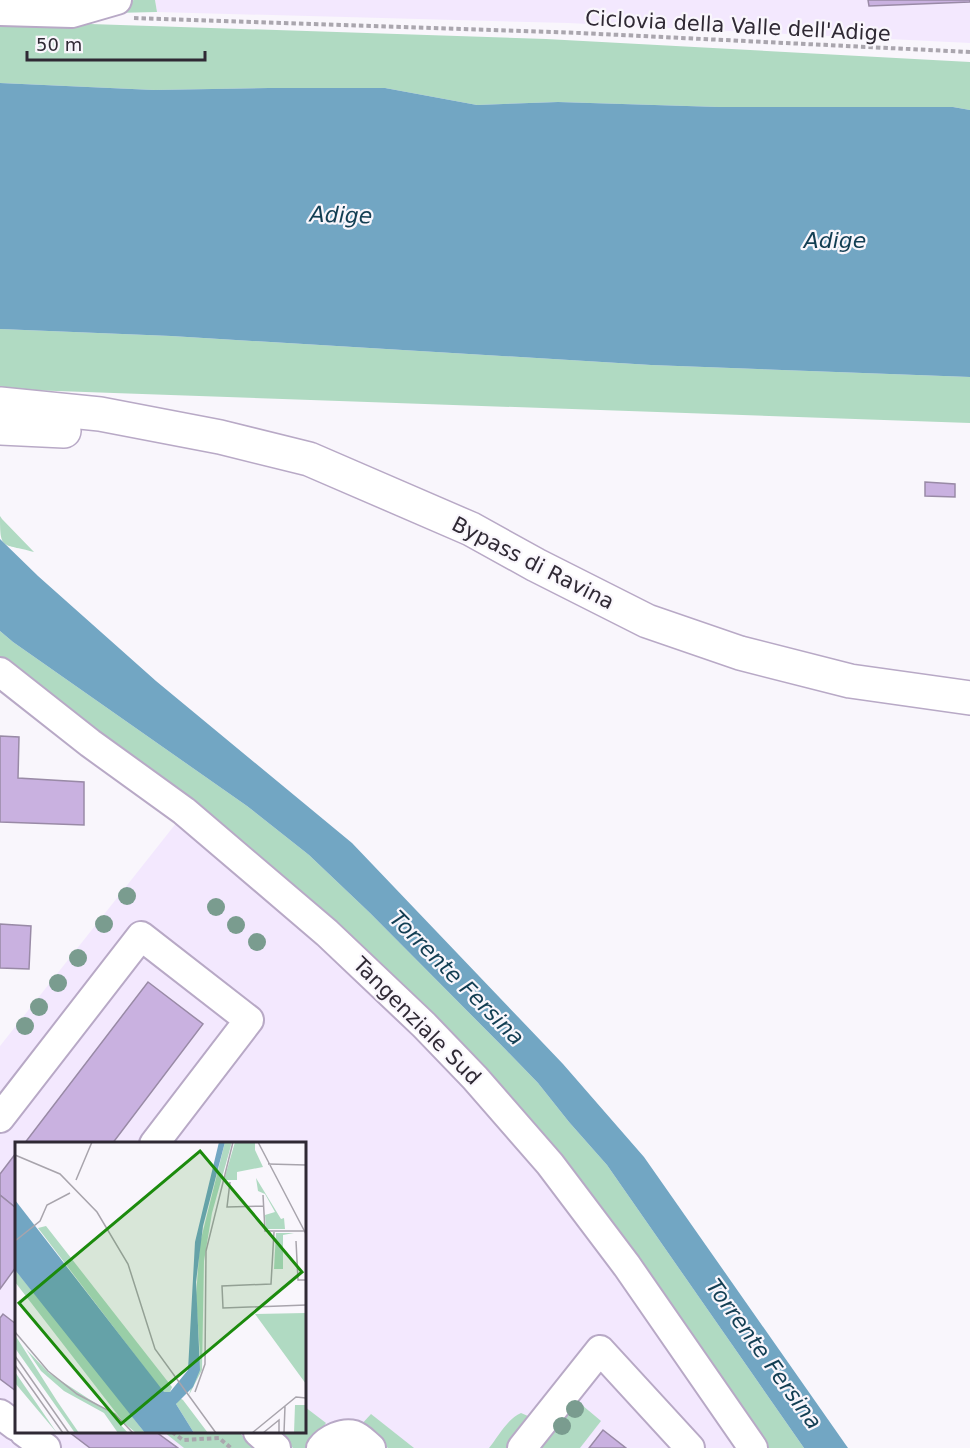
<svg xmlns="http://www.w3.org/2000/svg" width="970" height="1448" font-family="'DejaVu Sans',sans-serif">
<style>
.built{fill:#f3e8fe;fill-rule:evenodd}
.green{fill:#b0dac2}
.water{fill:#72a6c3}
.building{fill:#c9b1e0;stroke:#998aa6;stroke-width:1.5}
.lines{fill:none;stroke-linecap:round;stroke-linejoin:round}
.minor-casing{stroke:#b8a9c6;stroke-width:32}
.highway-casing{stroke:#b8a9c6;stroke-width:36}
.path{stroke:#aaa6ae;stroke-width:4;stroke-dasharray:4.5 3;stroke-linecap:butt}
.minor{stroke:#fff;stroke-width:28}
.highway{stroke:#fff;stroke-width:33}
.tree{fill:#7a9c8f}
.labels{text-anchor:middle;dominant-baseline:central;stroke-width:4.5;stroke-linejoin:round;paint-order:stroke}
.street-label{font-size:21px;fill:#2f2934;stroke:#f9f6fc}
.water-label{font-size:22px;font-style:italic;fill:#123e53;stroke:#f9f6fc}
.inset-road{fill:none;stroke:#a8a4ac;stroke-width:1.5}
.view{fill:#1c8b0d;fill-opacity:0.15;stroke:#1c8b0d;stroke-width:3}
.inset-edge{fill:none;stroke:#2f2934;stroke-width:3}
</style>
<rect width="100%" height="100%" fill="#f9f6fc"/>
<g class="built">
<polygon points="155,0 970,0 970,43 568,23 157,12"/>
<path d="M181,817L322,937L524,1147V1156L568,1204L743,1448H0V1046ZM16,1144H304V1432H16Z"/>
</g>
<g class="green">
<polygon points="134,0 155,0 157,12 114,13 120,3"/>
<polygon points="0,21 546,39 970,62 970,110 953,107 719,107 558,102 477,105 385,88 269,88 154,90 0,83"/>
<polygon points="0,329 171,336 651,365 970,377 970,423 0,389"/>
<path d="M0,516L2,519L34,552C2,543 0,551 0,516Z"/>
<polygon points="0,631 13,642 247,806 309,855 370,913 506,1050 538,1083 569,1122 607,1165 804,1448 762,1448 512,1111 0,662"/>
<polygon points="576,1400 601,1421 580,1448 538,1448"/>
<polygon points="305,1407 326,1423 307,1448 293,1448 275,1432 304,1432"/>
<path d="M521,1413L528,1416L530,1420L511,1448H489C498,1437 508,1418 521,1413Z"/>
<polygon points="371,1414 414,1448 388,1448 360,1426"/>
<polygon points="164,1432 239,1432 254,1448 184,1448"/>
</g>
<g class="water">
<polygon points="0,83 154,90 269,88 385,88 477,105 558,102 719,107 953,107 970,110 970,377 651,365 171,336 0,329"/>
<polygon points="0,539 38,576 156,681 352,843 563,1064 644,1157 848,1448 804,1448 607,1165 569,1122 538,1083 506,1050 370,913 309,855 247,806 13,642 0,631"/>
</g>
<g class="building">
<polygon points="868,0 970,0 970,2 869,6"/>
<polygon points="925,482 955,484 955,497 925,496"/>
<polygon points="0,736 19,737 18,778 84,782 84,825 0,822"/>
<polygon points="0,924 31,926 29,969 0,968"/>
<polygon points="148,982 203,1024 112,1144 24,1144"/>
<polygon points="16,1153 16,1208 0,1195 0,1174"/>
<polygon points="0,1195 16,1208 16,1267 0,1289"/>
<polygon points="3,1314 16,1324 16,1391 0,1379 0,1318"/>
<polygon points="603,1430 626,1448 589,1448"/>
<polygon points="69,1432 156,1432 178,1448 90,1448"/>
</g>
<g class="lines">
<defs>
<g id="minor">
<polyline points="0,11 72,13 117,0"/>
<polyline points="0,672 90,743 184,811 327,933 424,1025 475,1078 550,1164 627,1266 753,1448"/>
<polyline points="0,1118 141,936 249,1020 154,1144"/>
<polyline points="0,1414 16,1426"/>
<polyline points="24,1432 46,1448"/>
<polyline points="258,1432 276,1448"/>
<path d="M321,1448C328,1439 343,1432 354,1435C360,1437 366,1444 371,1448"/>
<polyline points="522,1448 600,1350 690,1448"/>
</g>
<g id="highway">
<polyline points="0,404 100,414 220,437 309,459 471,529 536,565 647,621 740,653 850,681 970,698"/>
<polyline points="0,428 64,431"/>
</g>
</defs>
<use href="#minor" class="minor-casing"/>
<use href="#highway" class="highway-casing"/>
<g class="path">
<polyline points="134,18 580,33 970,52"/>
<polyline points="172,1432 183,1440 219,1438 231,1448"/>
</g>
<use href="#minor" class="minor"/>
<use href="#highway" class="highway"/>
</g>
<g class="tree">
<circle cx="127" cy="896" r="9"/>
<circle cx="216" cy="907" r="9"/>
<circle cx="104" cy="924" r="9"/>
<circle cx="236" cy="925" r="9"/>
<circle cx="257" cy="942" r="9"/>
<circle cx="78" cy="958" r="9"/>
<circle cx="58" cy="983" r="9"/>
<circle cx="39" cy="1007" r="9"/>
<circle cx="25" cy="1026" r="9"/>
<circle cx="575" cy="1409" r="9"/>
<circle cx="562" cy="1426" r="9"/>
</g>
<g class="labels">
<g class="street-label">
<text transform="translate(738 26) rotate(3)">Ciclovia della Valle dell'Adige</text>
<text transform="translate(533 563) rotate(27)">Bypass di Ravina</text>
<text transform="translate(417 1021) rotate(45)">Tangenziale Sud</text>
</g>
<g class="water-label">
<text transform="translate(341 215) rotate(2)">Adige</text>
<text x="835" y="240">Adige</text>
<text transform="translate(457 978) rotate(45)">Torrente Fersina</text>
<text transform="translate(764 1354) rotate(54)">Torrente Fersina</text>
</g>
</g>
<g transform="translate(15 1142)">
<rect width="291" height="291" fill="#f9f6fc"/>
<path d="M210,0H217L197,71L189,119L187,228L174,253L185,213L181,154L185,101ZM220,0H240V8L248,25L222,30V38H209ZM241,36L266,77L269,76L270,87H251L250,73L260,70L250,52L243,49ZM31,84L157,245L155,250L149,251L23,86ZM261,91H279L268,93V127H259ZM0,128L69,212L130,291H121L109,281L0,140ZM291,171V242L240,172ZM0,193L42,259L64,291H60L0,206ZM11,207L34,231L94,270L113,291H103L89,271L49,249L26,229ZM0,230L42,291L0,241ZM165,256L168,258L193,291H179L161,262ZM280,263H291V291H279Z" fill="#b0dac2"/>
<path d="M204,0H210L188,84L181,140L185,228L178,245L161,262L179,291H130L0,128V58L149,250H155L173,228L180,100Z" fill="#72a6c3"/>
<path class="inset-road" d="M243,0L291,92M0,13L45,32L82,70L113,122L140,207L201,291M253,22L291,23M61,38L77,0M215,40L212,65L248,64M248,53L250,89H289M259,90L256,142L207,144L208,166L291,163M0,99L25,79L32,63L55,51M281,99L283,138H291M0,190L33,229L62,252L100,272L118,291M0,214L54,291M0,223L48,291M180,250L190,222L191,109L218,0M237,291L281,255L291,256M248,291L264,278V291M269,291L270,264"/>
<path class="view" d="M185,9L287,130L106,282L4,161Z"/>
<rect width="291" height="291" class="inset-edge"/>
</g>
<path d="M27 51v9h178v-9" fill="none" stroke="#2f2934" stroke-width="3"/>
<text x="36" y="51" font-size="18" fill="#2f2934" stroke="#f9f6fc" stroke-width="4.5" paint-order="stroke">50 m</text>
</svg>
